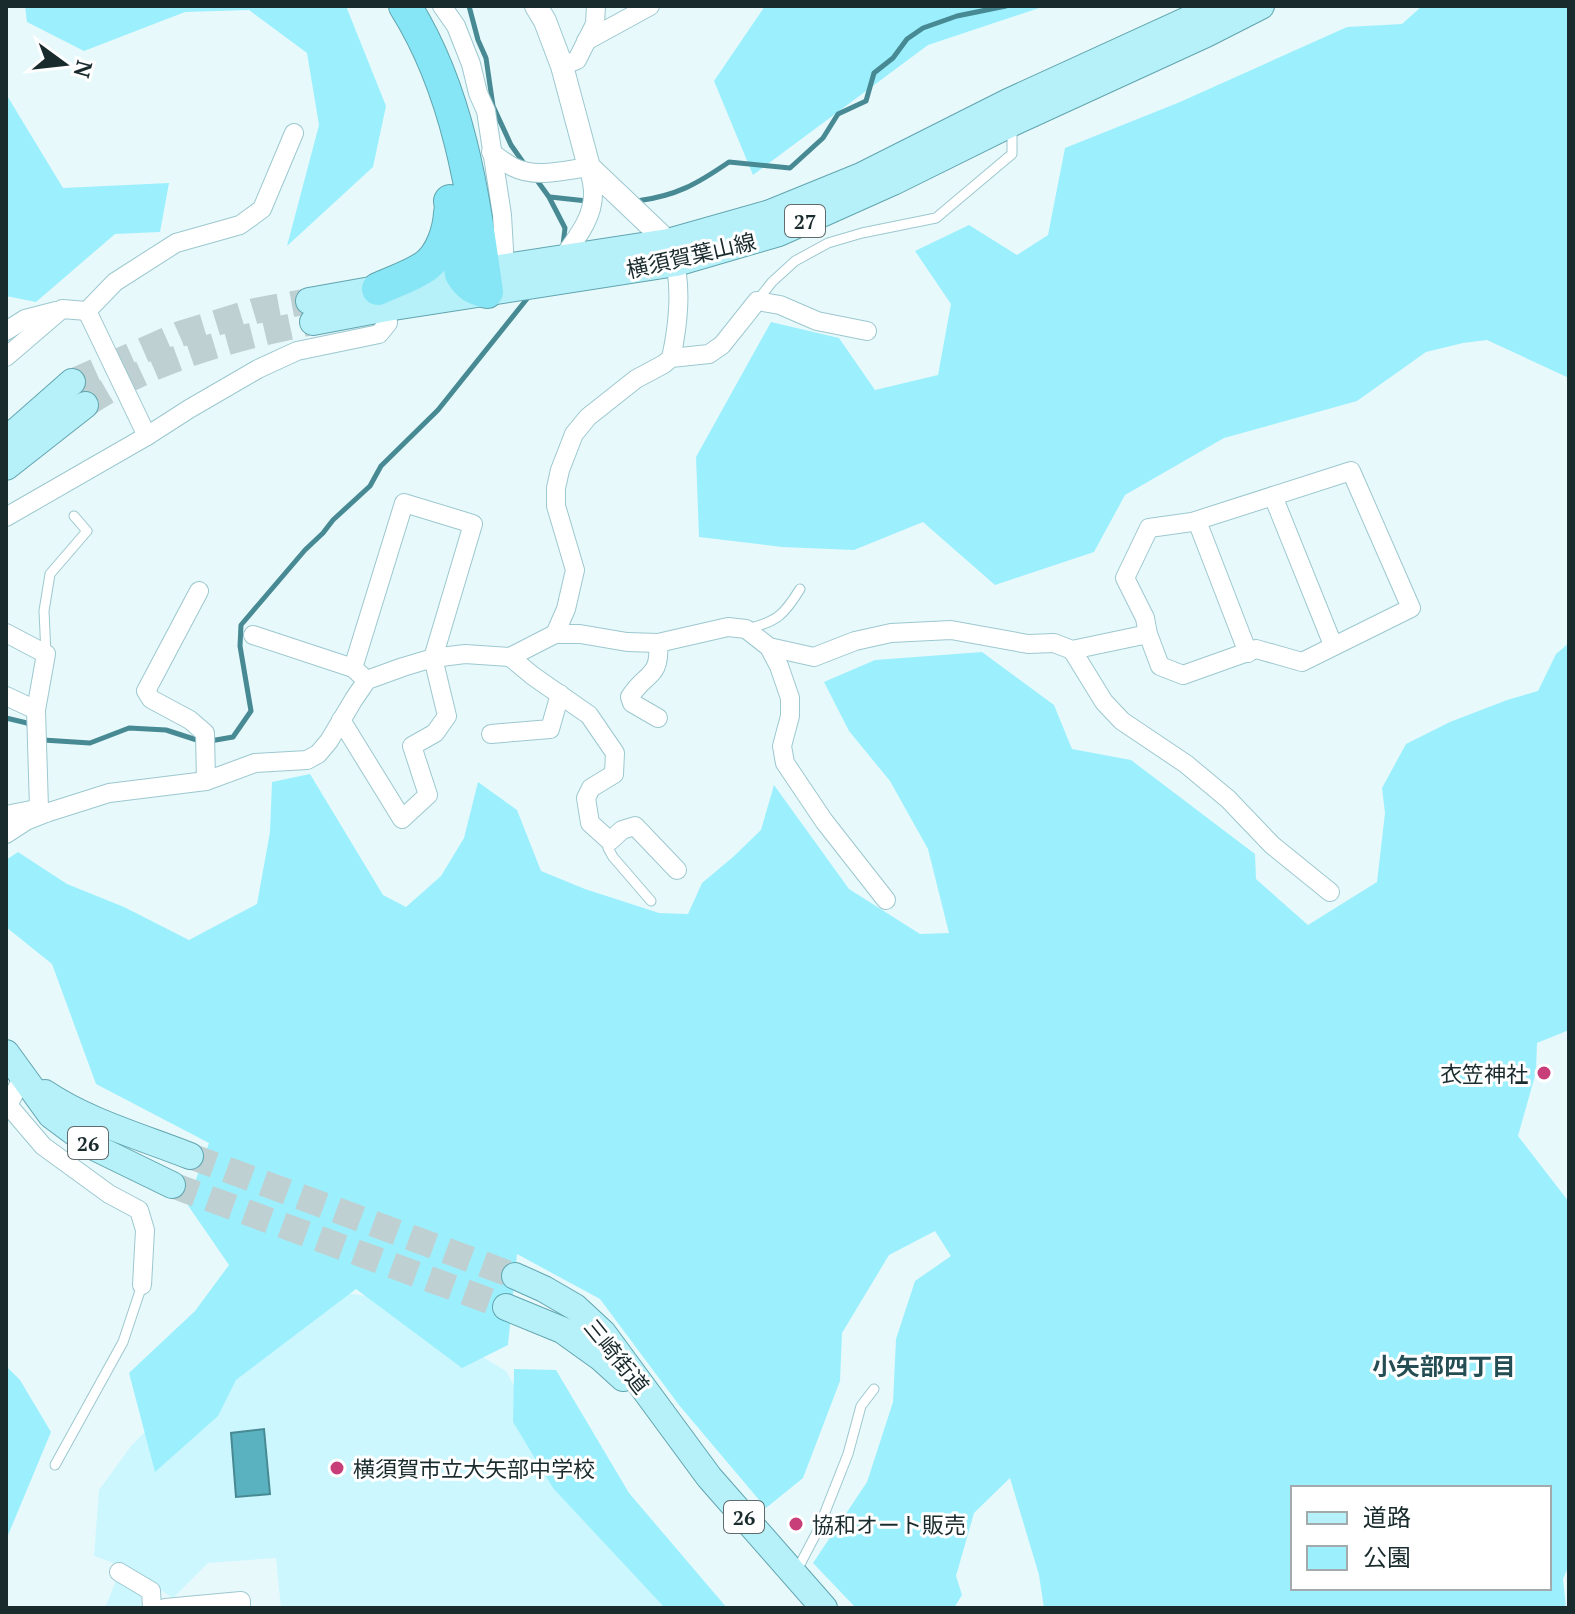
<svg xmlns="http://www.w3.org/2000/svg" width="1575" height="1614" font-family="'PT Serif','Noto Sans JP',serif">
<style>
.built{fill:#ccf7fe}
.green{fill:#9cf0fd;fill-rule:evenodd}
.water{fill:#5ab2c0;stroke:#478a94;stroke-width:2}
.lines{fill:none;stroke-linecap:round;stroke-linejoin:round}
.stream{stroke:#478a94;stroke-width:5}
.primary-tunnel{stroke:#bfd0d3;stroke-width:26;stroke-dasharray:26 13;stroke-linecap:butt}
.service-casing{stroke:#9cc8cf;stroke-width:11}
.minor-casing{stroke:#9cc8cf;stroke-width:20}
.tertiary-casing{stroke:#9cc8cf;stroke-width:24}
.primary-casing{stroke:#60a5af;stroke-width:28}
.motorway-casing{stroke:#60a5af;stroke-width:34}
.service{stroke:#fff;stroke-width:9}
.minor{stroke:#fff;stroke-width:18}
.tertiary{stroke:#fff;stroke-width:22}
.primary{stroke:#b6f0f9;stroke-width:26}
.motorway{stroke:#86e6f5;stroke-width:32}
.poi-dot{fill:#c73e78;stroke:#fff;stroke-width:3}
.labels{text-anchor:middle;dominant-baseline:central;stroke-width:6;stroke-linejoin:round;paint-order:stroke}
.shield{fill:#fff;stroke:#5f6b6d;stroke-width:2}
.shield-label{font-size:20px;font-weight:bold;fill:#1a2b2e}
.street-label{font-size:22px;fill:#1a2b2e;stroke:#fff}
.poi-label{font-size:22px;fill:#1a2b2e;stroke:#fff;text-anchor:start}
.neighbourhood-label{font-size:24px;font-weight:bold;fill:#254e54;stroke:#fff}
</style>
<rect width="100%" height="100%" fill="#e8f9fc"/>
<g class="built">
<polygon points="340,1292 386,1299 506,1371 573,1493 690,1608 281,1608 276,1558 208,1563 173,1598 127,1568 94,1556 99,1490 131,1446 214,1362"/>
<polygon points="118,1576 140,1591 142,1608 105,1608"/>
</g>
<g class="green">
<polygon points="25,6 346,6 386,106 373,167 287,246 319,125 307,53 249,10 185,12 84,51 27,22"/>
<polygon points="765,6 1045,6 928,45 753,175 714,81"/>
<polygon points="1422,6 1569,6 1569,378 1487,340 1463,343 1426,352 1357,401 1224,438 1125,495 1094,552 995,585 923,522 854,550 782,547 699,537 696,457 771,322 839,338 875,390 938,375 951,304 915,251 969,225 1017,255 1048,235 1065,148 1180,102 1347,27 1402,24"/>
<polygon points="6,94 63,188 169,183 160,232 115,234 36,302 6,296"/>
<path d="M1569,643V1030L1537,1043L1536,1072L1518,1136L1569,1202V1565L1563,1579L1566,1608H1044L1039,1575L1010,1478L974,1513L956,1576L962,1595L954,1608L855,1607L813,1563L867,1482L893,1402L896,1339L915,1281L951,1256L935,1231L889,1255L842,1333L840,1381L803,1478L766,1508L679,1405L600,1299L517,1254L508,1345L462,1368L356,1289L236,1380L218,1416L155,1472L129,1373L195,1311L229,1265L187,1204L209,1143L96,1084L52,964L6,927V860L18,852L67,884L124,907L189,940L257,904L270,832L272,782L310,774L383,895L406,907L441,876L464,838L478,782L517,810L541,871L585,889L659,913L688,914L702,883L733,857L761,830L774,785L849,889L920,934L949,933L928,849L890,781L849,731L824,682L875,660L982,652L1054,705L1072,749L1131,760L1255,854L1256,879L1308,925L1377,882L1385,813L1382,788L1406,744L1450,722L1507,700L1538,691L1556,654ZM1293,1488H1549V1588H1293Z"/>
<polygon points="6,1366 20,1380 51,1432 6,1540"/>
<polygon points="514,1369 556,1370 629,1493 727,1608 665,1608 553,1488 513,1422"/>
</g>
<polygon class="water" points="264,1429 270,1494 236,1497 231,1433"/>
<g class="lines">
<g class="stream">
<polyline points="469,6 478,40 486,58 493,106 511,145 525,165"/>
<polyline points="536,179 549,197 565,228 563,245"/>
<polyline points="550,197 587,201"/>
<path d="M637,201C676,196 697,184 729,162L790,168L823,138L838,114L866,101L874,73L893,58L907,39L923,28L957,16L1006,6"/>
<polyline points="6,718 27,723 31,727"/>
<polyline points="43,740 90,743 129,728 166,730 200,741"/>
<polyline points="210,741 233,737 251,711 240,646 241,625 305,550 323,533 333,520 370,486 381,466 438,410 530,295"/>
</g>
<g class="primary-tunnel">
<polyline points="72,382 180,334 255,311 309,301"/>
<path d="M85,405C153,359 233,338 313,322"/>
<polyline points="190,1156 515,1276"/>
<polyline points="172,1185 506,1307"/>
</g>
<defs>
<g id="service">
<polyline points="757,301 772,282 795,261 828,243 862,233 936,218 1012,154 1012,128"/>
<path d="M746,629C777,622 784,615 800,589"/>
<polyline points="46,654 44,611 50,574 87,531 74,516"/>
<polyline points="610,841 608,848 613,857 651,901"/>
<polyline points="55,1465 123,1342 142,1285"/>
<polyline points="796,1572 818,1530 848,1454 861,1406 874,1389"/>
</g>
<g id="minor">
<polyline points="442,6 456,26 471,64 478,93 486,111 502,215 505,267"/>
<polyline points="586,41 650,6"/>
<polyline points="562,66 577,60 595,24 596,6"/>
<path d="M491,152C498,157 505,163 513,167C536,179 565,170 589,167C590,175 593,184 593,192C594,218 575,240 561,260"/>
<polyline points="87,311 147,436"/>
<polyline points="6,331 25,319 56,311"/>
<polyline points="6,357 62,309 87,311 115,282 176,243 240,225 262,209 294,133"/>
<path d="M671,358C678,327 683,283 672,254"/>
<polygon points="1351,471 1411,608 1302,662 1256,649 1183,675 1160,666 1148,634 1145,618 1125,578 1149,528 1192,522"/>
<polyline points="1273,496 1333,645"/>
<polyline points="6,517 147,436 189,409 258,369 297,351 379,334 388,323 387,308"/>
<polyline points="1197,521 1248,653"/>
<polyline points="199,591 146,691 151,699 190,720 205,733 206,781"/>
<polyline points="6,633 46,654 36,710 39,808 46,813"/>
<polyline points="555,634 566,609 575,570 556,506 556,488 560,470 574,434 588,417 636,379 664,364 671,358 709,354 722,345 757,301 780,305 817,321 867,331"/>
<polyline points="253,635 353,668 362,676"/>
<polyline points="769,647 779,666 790,698 790,716 782,746 785,763 824,821 886,900"/>
<polyline points="1072,650 1104,702 1122,721 1186,764 1228,799 1272,845 1330,892"/>
<polyline points="510,657 533,676 589,715 615,753 614,774 591,788 586,798 590,823 610,841 622,830 635,826 677,870"/>
<polyline points="6,696 36,710"/>
<path d="M658,718L632,703L630,697C645,672 661,679 658,643"/>
<polyline points="341,720 402,819 428,795 412,746 435,733 447,716 433,658 473,524 404,503 353,668"/>
<polyline points="491,734 550,729 560,694"/>
<polyline points="6,815 36,809"/>
<polyline points="6,834 26,821 46,813 109,793 206,781 255,763 307,760 318,754 329,741 354,699 367,680 403,667 433,658 465,654 510,657 555,634 580,634 627,642 658,643 728,627 746,629 769,647 814,657 855,641 891,633 951,630 1028,644 1054,643 1072,650 1148,634"/>
<polyline points="23,1077 8,1105 43,1146 109,1194 139,1210 145,1230 142,1285"/>
<polyline points="119,1572 151,1591 152,1608"/>
<polyline points="165,1608 241,1601 241,1608"/>
</g>
<polyline id="tertiary" points="536,6 545,21 562,66 589,167 668,242"/>
<g id="primary">
<polyline points="309,301 461,274 668,242 770,213 861,176 1008,102 1218,6"/>
<polyline points="313,322 387,308 676,263 779,233 893,182 1012,123 1206,34 1261,6"/>
<polyline points="6,440 72,382"/>
<polyline points="6,467 85,405"/>
<polyline points="6,1053 51,1115 94,1147 172,1185"/>
<path d="M45,1093C88,1122 142,1137 190,1156"/>
<polyline points="515,1276 544,1289 575,1307 603,1333 709,1477 824,1608"/>
<polyline points="506,1307 562,1330 601,1358 623,1378"/>
</g>
<g id="motorway">
<path d="M405,6C459,92 473,193 487,292C474,289 468,286 461,274L450,201"/>
<path d="M378,289C393,282 412,276 426,266C441,255 449,231 450,213"/>
</g>
</defs>
<use href="#service" class="service-casing"/>
<use href="#minor" class="minor-casing"/>
<use href="#tertiary" class="tertiary-casing"/>
<use href="#primary" class="primary-casing"/>
<use href="#motorway" class="motorway-casing"/>
<use href="#service" class="service"/>
<use href="#minor" class="minor"/>
<use href="#tertiary" class="tertiary"/>
<use href="#primary" class="primary"/>
<use href="#motorway" class="motorway"/>
</g>
<g class="poi-dot">
<circle cx="1544" cy="1073" r="8"/>
<circle cx="337" cy="1468" r="8"/>
<circle cx="796" cy="1524" r="8"/>
</g>
<g class="labels">
<g class="shield">
<rect x="785" y="205" width="40" height="32" rx="6"/>
<rect x="68" y="1127" width="40" height="32" rx="6"/>
<rect x="724" y="1501" width="40" height="32" rx="6"/>
</g>
<g class="shield-label">
<text x="805" y="221">27</text>
<text x="88" y="1143">26</text>
<text x="744" y="1517">26</text>
</g>
<g class="street-label">
<text transform="translate(691 255) rotate(-13)">横須賀葉山線</text>
<text transform="translate(617 1356) rotate(51)">三崎街道</text>
</g>
<g class="poi-label">
<text x="1528" y="1073" text-anchor="end">衣笠神社</text>
<text x="353" y="1468">横須賀市立大矢部中学校</text>
<text x="812" y="1524">協和オート販売</text>
</g>
<g class="neighbourhood-label">
<text x="1444" y="1366">小矢部四丁目</text>
</g>
</g>
<rect width="1575" height="1614" fill="none" stroke="#1a2b2e" stroke-width="16"/>
<rect x="1291" y="1486" width="260" height="104" fill="#ffffff" stroke="#a3aaab" stroke-width="2"/>
<rect x="1307" y="1512" width="40" height="12" fill="#b6f0f9" stroke="#a3aaab" stroke-width="2"/>
<text x="1363" y="1526" font-size="24" fill="#1a2b2e">道路</text>
<rect x="1307" y="1546" width="40" height="24" fill="#9cf0fd" stroke="#a3aaab" stroke-width="2"/>
<text x="1363" y="1566" font-size="24" fill="#1a2b2e">公園</text>
<g transform="translate(64 64) rotate(105)" stroke="#ffffff" stroke-width="6" paint-order="stroke">
<path d="M0-6L14 30L0 20L-14 30Z" fill="#1a2b2e"/>
<text y="-12" font-size="22" font-weight="bold" text-anchor="middle" fill="#1a2b2e">N</text>
</g>
</svg>
